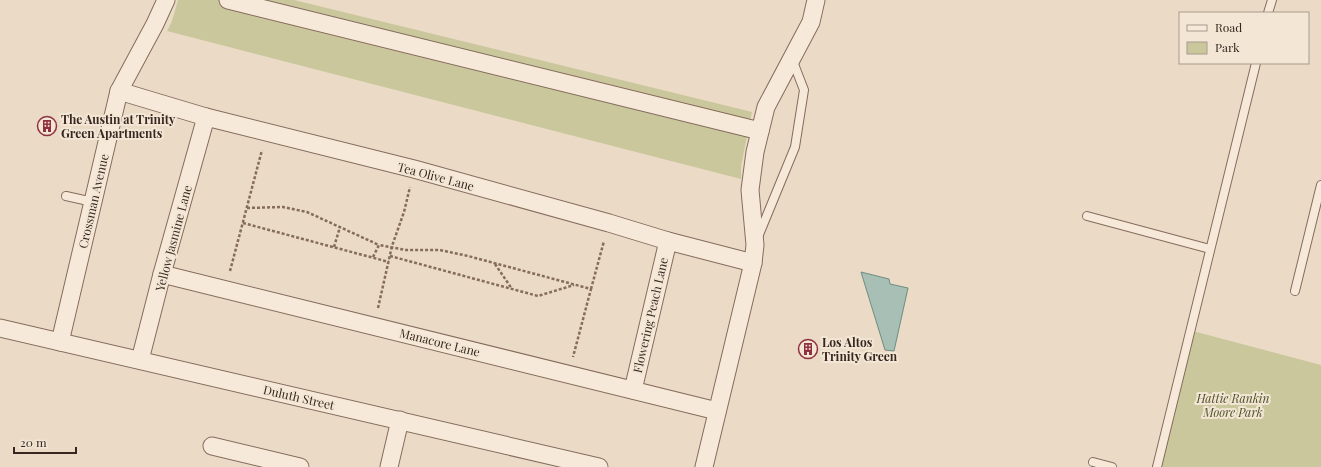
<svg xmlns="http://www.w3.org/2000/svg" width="1321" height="467" font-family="'Playfair Display',serif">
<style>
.green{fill:#c9c79b}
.water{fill:#a7bfb4;stroke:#6e8d81}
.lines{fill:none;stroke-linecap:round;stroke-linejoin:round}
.service-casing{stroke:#856c5d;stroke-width:10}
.minor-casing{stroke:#856c5d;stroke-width:19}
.path{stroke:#856c5d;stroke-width:2.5;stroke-dasharray:3 2;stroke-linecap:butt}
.service{stroke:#f7e9d9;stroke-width:8}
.minor{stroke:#f7e9d9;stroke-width:17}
.labels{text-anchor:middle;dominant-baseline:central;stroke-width:4;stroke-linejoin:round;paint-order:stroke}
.poi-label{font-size:12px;font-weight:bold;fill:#372720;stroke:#f3e6d5;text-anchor:start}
.street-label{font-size:12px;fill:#372720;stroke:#f3e6d5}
.park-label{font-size:12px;font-style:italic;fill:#4d5228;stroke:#f3e6d5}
</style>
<rect width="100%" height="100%" fill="#ebdac6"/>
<g class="green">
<polygon points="178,0 294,0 752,112 741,166 741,179 167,31 172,21"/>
<polygon points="1189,330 1321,365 1321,467 1152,467"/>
</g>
<polygon class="water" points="861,272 889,279 890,284 908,288 894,351 885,350"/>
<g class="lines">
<defs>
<g id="service">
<polyline points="1268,13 1272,0"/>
<polyline points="66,196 93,202"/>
<polyline points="1087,216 1210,249"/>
<polyline points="758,237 795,147 804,90 792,59"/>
<polyline points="1295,291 1321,185"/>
<polyline points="1093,462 1112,467"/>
<polyline points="1157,467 1256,63"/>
</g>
<g id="minor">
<polyline points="228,0 760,131"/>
<polyline points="119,91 206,117 414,169 609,223 668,241 753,263"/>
<polyline points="162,274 717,411"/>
<polyline points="0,328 599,467"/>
<polyline points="60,342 119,91 155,24 166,0"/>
<polyline points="140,360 162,274 206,117"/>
<polyline points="633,390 668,241"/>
<polyline points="212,446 300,467"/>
<polyline points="389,467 400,420"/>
<polyline points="704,467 753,263 755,245 750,190 755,152 766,107 811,22 816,0"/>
</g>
</defs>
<use href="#service" class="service-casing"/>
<use href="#minor" class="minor-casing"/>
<g class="path">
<polyline points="247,208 283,207 307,212 379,245"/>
<polyline points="243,223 389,262"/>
<polyline points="334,247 340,227"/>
<polyline points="390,256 538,296 574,285"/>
<polyline points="373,257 379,245 406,250 440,250 468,256 591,289 573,357"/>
<polyline points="495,264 512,289"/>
<polyline points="230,271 262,150"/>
<polyline points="591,289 604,241"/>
<polyline points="378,308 392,246 404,212 410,187"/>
</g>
<use href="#service" class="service"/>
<use href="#minor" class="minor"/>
</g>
<defs>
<symbol id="building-ring" viewBox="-11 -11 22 22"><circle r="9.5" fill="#f3e6d5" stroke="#903140" stroke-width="1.5"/><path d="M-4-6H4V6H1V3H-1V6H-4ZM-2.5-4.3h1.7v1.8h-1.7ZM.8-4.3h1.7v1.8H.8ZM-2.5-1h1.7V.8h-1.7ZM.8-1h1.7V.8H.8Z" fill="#903140"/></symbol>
</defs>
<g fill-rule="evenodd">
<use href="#building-ring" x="36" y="115" width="22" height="22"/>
<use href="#building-ring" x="797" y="338" width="22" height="22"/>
</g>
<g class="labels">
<g class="poi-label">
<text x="61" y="119">The Austin at Trinity<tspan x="61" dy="14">Green Apartments</tspan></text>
<text x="822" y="342">Los Altos<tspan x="822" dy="14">Trinity Green</tspan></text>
</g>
<g class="street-label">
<text transform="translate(436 176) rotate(15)">Tea Olive Lane</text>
<text transform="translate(93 201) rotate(-77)">Crossman Avenue</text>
<text transform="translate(173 238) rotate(-75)">Yellow Jasmine Lane</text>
<text transform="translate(650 315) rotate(-77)">Flowering Peach Lane</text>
<text transform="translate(440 342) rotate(14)">Manacore Lane</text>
<text transform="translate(299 397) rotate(13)">Duluth Street</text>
</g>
<g class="park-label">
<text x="1233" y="398">Hattie Rankin<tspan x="1233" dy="14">Moore Park</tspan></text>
</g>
</g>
<rect x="1179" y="12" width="130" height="52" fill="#f3e6d5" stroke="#a89a8d"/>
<rect x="1187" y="25" width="20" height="6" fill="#f7e9d9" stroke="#a89a8d"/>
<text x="1215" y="32" font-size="12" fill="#372720">Road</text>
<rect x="1187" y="42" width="20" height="12" fill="#c9c79b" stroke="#a89a8d"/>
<text x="1215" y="52" font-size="12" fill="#372720">Park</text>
<path d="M14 447v6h62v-6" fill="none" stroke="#372720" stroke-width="2"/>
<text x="20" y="447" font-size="12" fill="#372720" stroke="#f3e6d5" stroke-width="3" paint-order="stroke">20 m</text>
</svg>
